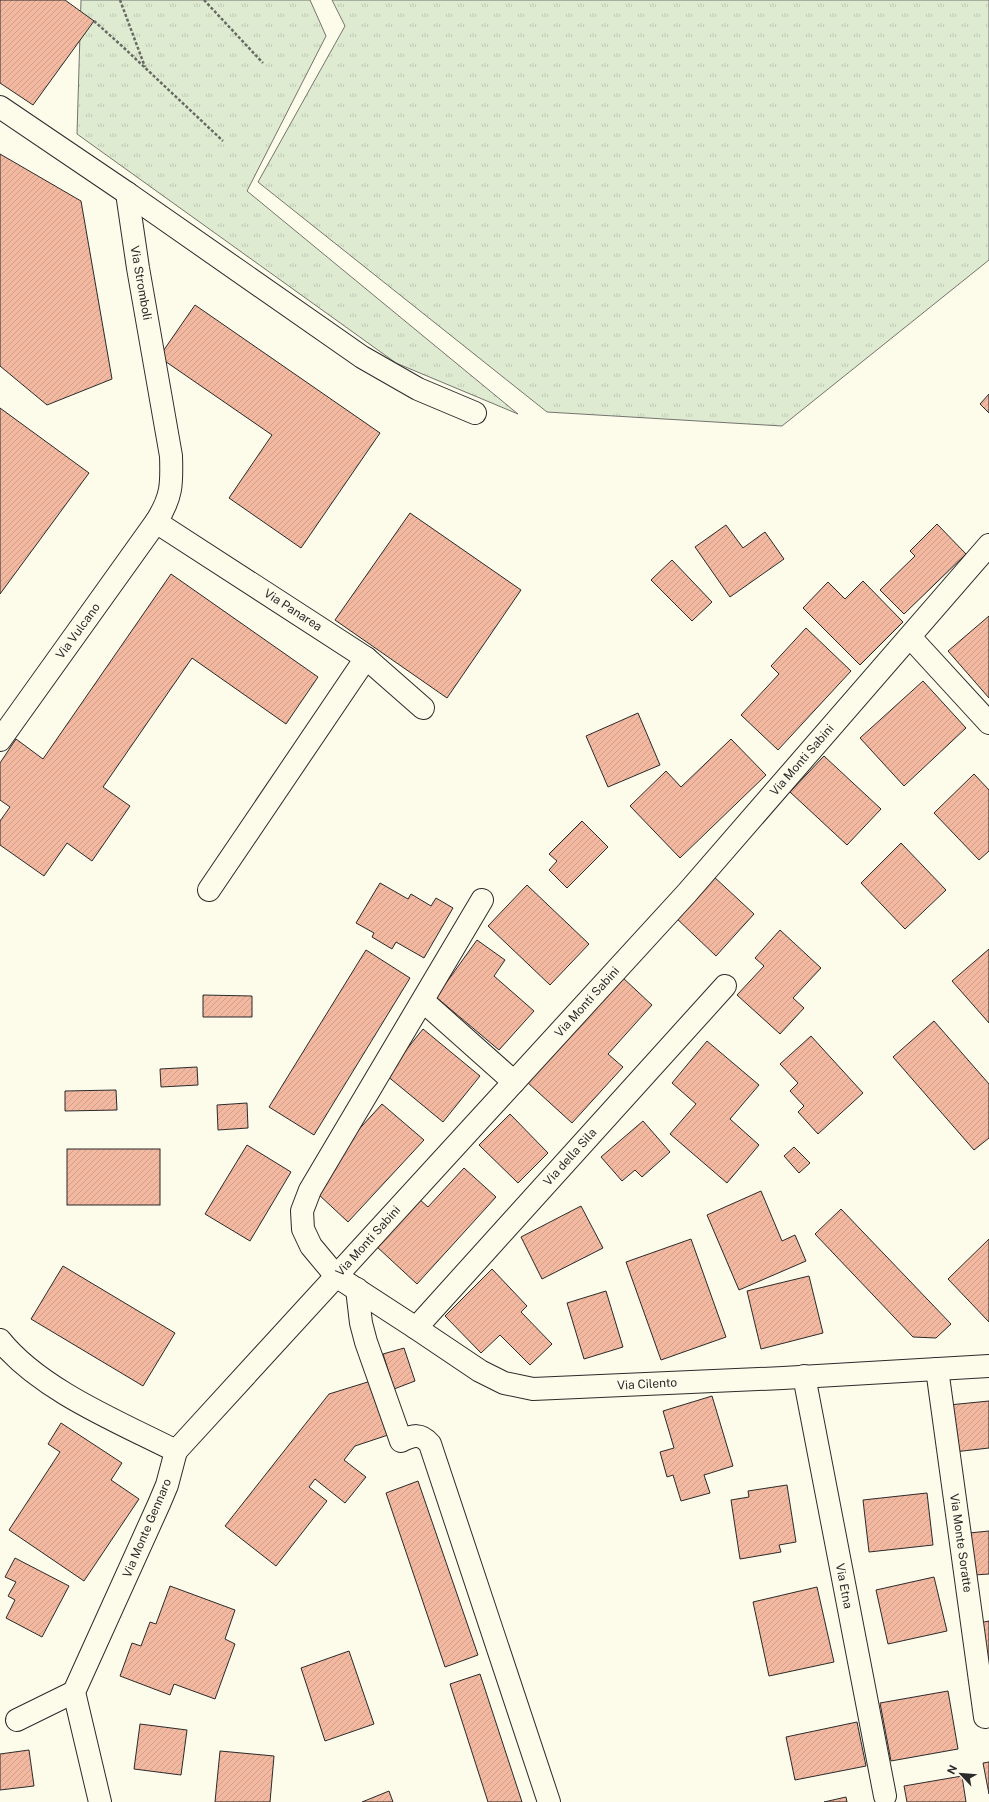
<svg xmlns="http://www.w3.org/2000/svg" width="989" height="1802" font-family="'Public Sans',sans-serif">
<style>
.grass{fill:url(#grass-tufts);stroke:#74746e}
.building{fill:url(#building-hatch);stroke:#2b2b2b}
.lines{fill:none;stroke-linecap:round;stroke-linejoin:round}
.minor-casing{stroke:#2b2b2b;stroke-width:24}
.path{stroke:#6a6964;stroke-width:2.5;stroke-dasharray:3 2;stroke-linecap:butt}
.minor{stroke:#fdfbea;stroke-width:22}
.labels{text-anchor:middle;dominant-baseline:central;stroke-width:3;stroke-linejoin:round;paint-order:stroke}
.street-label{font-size:12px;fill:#2b2b2b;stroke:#fdfbea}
</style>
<defs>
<pattern id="grass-tufts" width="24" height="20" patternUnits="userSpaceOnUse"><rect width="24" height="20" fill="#deebd1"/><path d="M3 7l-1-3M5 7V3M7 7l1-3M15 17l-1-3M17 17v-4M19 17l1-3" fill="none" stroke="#bfcab4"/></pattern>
<pattern id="building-hatch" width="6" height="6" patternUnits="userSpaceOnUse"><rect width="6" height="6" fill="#f2b8a0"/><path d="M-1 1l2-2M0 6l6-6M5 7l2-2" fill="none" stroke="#d09e8a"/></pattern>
</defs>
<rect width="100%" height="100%" fill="#fdfbea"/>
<g class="grass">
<polygon points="81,0 310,0 326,36 247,191 518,414 396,363 77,134"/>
<polygon points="332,0 989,0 989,260 782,426 547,412 258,182 345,26"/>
</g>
<g class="building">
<polygon points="0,0 65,0 94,21 33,105 0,83"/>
<polygon points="0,154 81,201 112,379 47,405 0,366"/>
<polygon points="195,305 380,433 301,548 229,498 272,435 159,357"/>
<polygon points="989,394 989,413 980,404"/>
<polygon points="0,408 89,473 0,594"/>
<polygon points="410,513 521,590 447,698 335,620"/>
<polygon points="937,524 966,554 904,614 880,590 915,556 910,551"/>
<polygon points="726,525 743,548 765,532 784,559 730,597 695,547"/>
<polygon points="672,560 712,602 692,621 651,580"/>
<polygon points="171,574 318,677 286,724 192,658 103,787 130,806 92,861 67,843 44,876 0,845 0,821 10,807 0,800 0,763 16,739 43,759"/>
<polygon points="863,581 903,622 860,665 803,608 828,582 845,599"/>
<polygon points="989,616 989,698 948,651"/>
<polygon points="806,628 851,671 778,750 741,715 779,674 771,666"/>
<polygon points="923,681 966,728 904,786 860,738"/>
<polygon points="638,713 660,765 608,787 586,736"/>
<polygon points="731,739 766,775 680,858 630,806 666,771 681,787"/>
<polygon points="824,756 881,809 847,845 790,792"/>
<polygon points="974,774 989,790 989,851 979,860 934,813"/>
<polygon points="582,821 608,847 567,888 549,870 557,861 549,854"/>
<polygon points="901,843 946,890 905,929 861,883"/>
<polygon points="712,875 754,914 716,956 674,916"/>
<polygon points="380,883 408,899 411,894 431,906 436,898 453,908 424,958 396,942 392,949 372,937 374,933 356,923"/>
<polygon points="527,885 589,944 550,985 488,926"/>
<polygon points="780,930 821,968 793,998 804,1008 780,1034 737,995 764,966 755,958"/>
<polygon points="477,940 505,960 494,976 534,1011 499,1050 436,997"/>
<polygon points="989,949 989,1023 952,981"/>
<polygon points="366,950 410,978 314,1135 269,1107"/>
<polygon points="622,977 652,1005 608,1054 623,1067 572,1123 527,1082"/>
<polygon points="203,995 252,996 252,1017 203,1017"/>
<polygon points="934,1021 989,1084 989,1138 974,1150 893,1057"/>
<polygon points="423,1029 480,1076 443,1122 386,1075"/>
<polygon points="811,1036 863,1093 818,1134 798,1112 804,1106 790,1091 798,1083 780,1064"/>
<polygon points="707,1041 759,1085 730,1119 759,1145 727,1183 670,1134 696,1104 672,1083"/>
<polygon points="197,1067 198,1085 161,1087 160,1069"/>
<polygon points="116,1090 117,1110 65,1111 65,1091"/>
<polygon points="247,1103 248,1128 218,1130 217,1105"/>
<polygon points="382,1104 424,1140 348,1222 317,1193 342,1148"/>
<polygon points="510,1114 548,1153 518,1183 479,1145"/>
<polygon points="643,1121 670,1152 642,1177 635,1170 622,1181 601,1157"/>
<polygon points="247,1145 291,1172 250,1241 205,1214"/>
<polygon points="794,1147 810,1163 799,1173 784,1156"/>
<rect x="67" y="1149" width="93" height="56"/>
<polygon points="464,1168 496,1197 417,1284 376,1246 419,1199 428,1207"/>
<polygon points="761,1191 782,1241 795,1235 806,1261 739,1290 707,1215"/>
<polygon points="581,1206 603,1248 542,1279 521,1237"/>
<polygon points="841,1209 951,1324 936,1338 913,1337 815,1234"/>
<polygon points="691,1239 726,1337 661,1360 626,1262"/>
<polygon points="989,1239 989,1322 948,1279"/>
<polygon points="63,1266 175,1333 143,1386 31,1319"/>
<polygon points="492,1269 527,1306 521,1312 552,1344 530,1365 500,1335 481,1353 445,1316"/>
<polygon points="809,1276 823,1333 761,1349 747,1291"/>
<polygon points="606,1291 623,1347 584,1359 567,1303"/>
<polygon points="404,1348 415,1381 394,1389 383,1354"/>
<polygon points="371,1381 388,1435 355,1446 344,1460 366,1477 345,1503 315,1479 309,1487 327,1501 276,1566 225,1526 329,1394"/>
<polygon points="712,1396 733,1466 704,1475 710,1493 681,1501 673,1475 667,1477 660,1452 674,1448 663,1411"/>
<polygon points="989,1401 989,1448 954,1452 949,1405"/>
<polygon points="61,1423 122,1463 111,1480 139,1499 84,1581 9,1530 60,1452 48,1444"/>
<polygon points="418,1481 478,1655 445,1667 386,1493"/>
<polygon points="787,1485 796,1542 779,1545 781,1552 740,1559 731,1500 749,1497 748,1491"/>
<polygon points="927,1493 933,1545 869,1552 863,1500"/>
<polygon points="989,1531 989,1574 974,1575 969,1533"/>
<polygon points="15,1558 69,1586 42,1637 6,1618 15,1600 8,1596 16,1582 5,1577"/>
<polygon points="934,1577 947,1631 888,1644 876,1590"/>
<polygon points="170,1586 235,1610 225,1639 235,1644 215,1699 174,1684 170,1695 120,1676 132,1643 141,1646 150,1622 156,1624"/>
<polygon points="817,1587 834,1662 769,1676 753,1602"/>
<polygon points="989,1621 989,1668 979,1623"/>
<polygon points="349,1651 374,1724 325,1741 301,1668"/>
<polygon points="480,1674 522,1802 488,1802 450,1684"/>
<polygon points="948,1691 958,1749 891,1761 880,1703"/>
<polygon points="857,1722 866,1766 795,1780 786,1737"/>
<polygon points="140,1724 187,1730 181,1775 134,1769"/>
<polygon points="29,1750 34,1786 0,1790 0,1754"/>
<polygon points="220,1751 274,1756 270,1802 215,1802"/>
<polygon points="989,1762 989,1794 983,1763"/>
<polygon points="962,1776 966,1802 907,1802 904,1786"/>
<polygon points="389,1791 393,1802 362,1802"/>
<polygon points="846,1797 847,1802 824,1802"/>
</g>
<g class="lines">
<defs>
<g id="minor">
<path d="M0,107L127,193L138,268L171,456C172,484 172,497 156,522L0,740"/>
<polyline points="127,193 362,357 418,389 475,413"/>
<polyline points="156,522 366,658 423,708"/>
<polyline points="910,637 989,723"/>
<polyline points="209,890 366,658"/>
<polyline points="482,900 310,1190 302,1211 303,1229 311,1246 336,1276 416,1328 480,1371 504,1383 533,1389 783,1378 989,1366"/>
<polyline points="423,1001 514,1082"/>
<path d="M357,1289L361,1323L366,1342L401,1441C413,1435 421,1433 430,1444L549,1802"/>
<polyline points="416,1328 725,986"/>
<path d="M0,1340C40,1390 119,1422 176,1451L167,1485L159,1504L74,1692L100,1802"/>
<polyline points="937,1369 985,1717"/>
<polyline points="804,1376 885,1796"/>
<polyline points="176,1451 687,893 989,545"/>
<polyline points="17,1720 74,1692"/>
</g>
</defs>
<use href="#minor" class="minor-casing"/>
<g class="path">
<polyline points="120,0 145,67"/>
<polyline points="204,0 263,63"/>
<polyline points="94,21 123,47 223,141"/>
</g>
<use href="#minor" class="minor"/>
</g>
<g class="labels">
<g class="street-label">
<text transform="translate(141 283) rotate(80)">Via Stromboli</text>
<text transform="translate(293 610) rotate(33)">Via Panarea</text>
<text transform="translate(78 631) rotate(-54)">Via Vulcano</text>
<text transform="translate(802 760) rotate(-49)">Via Monti Sabini</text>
<text transform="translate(587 1002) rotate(-48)">Via Monti Sabini</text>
<text transform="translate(570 1157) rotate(-48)">Via della Sila</text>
<text transform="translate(368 1241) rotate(-48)">Via Monti Sabini</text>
<text transform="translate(647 1384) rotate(-3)">Via Cilento</text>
<text transform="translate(147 1528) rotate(-67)">Via Monte Gennaro</text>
<text transform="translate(961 1543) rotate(82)">Via Monte Soratte</text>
<text transform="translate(844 1586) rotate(79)">Via Etna</text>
</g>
</g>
<g transform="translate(961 1774) rotate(296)" stroke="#fdfbea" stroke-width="3" paint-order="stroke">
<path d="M0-3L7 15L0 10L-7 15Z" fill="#2b2b2b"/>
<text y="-6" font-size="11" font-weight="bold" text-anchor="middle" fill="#2b2b2b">N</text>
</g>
</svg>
